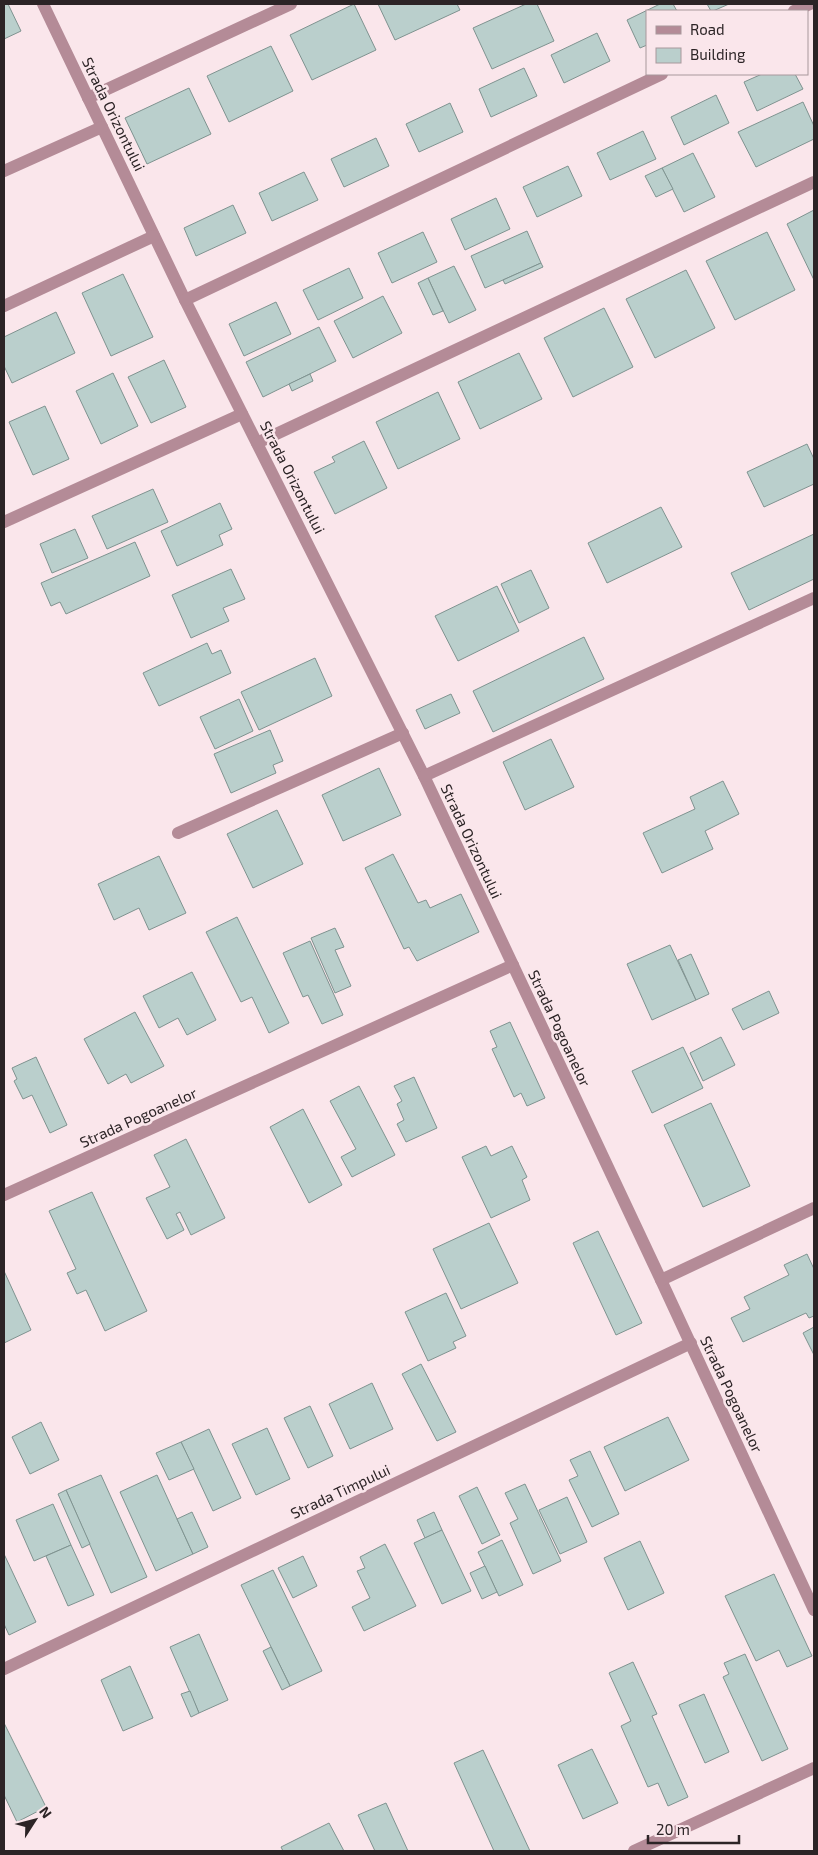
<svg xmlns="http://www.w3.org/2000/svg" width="818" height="1855" font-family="'Exo 2',sans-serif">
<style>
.building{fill:#bacfcc;stroke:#7f9390}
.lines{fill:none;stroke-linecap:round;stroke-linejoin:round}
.minor{stroke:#b48b97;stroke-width:12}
.labels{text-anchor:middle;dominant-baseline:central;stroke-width:5;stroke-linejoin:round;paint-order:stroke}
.street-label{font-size:15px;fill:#2c2426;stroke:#fae6eb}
</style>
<rect width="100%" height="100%" fill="#fae6eb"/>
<g class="building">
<polygon points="4,4 8,4 21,31 4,39"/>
<polygon points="354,4 376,50 312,80 290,35"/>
<polygon points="378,4 457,4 460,10 395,40"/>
<polygon points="526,4 537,4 554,41 492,69 473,28"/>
<polygon points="660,4 673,4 677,11 647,11 647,45 640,48 627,20"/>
<polygon points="707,4 729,4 713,11 711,11"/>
<polygon points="597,33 610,61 564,83 551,55"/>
<polygon points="271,46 293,91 229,122 207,76"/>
<polygon points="524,68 537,96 491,117 479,89"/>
<polygon points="762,74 795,74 803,89 757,111 744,82"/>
<polygon points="189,88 211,134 147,164 125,118"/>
<polygon points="716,95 729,123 684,145 671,117"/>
<polygon points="803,102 814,126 814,139 756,167 738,132"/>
<polygon points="450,103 463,132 419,152 406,124"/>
<polygon points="643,131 656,159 610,180 597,153"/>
<polygon points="376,138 389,166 344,187 331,159"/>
<polygon points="693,153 715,197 684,212 662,168"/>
<polygon points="568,166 582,196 537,217 523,187"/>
<polygon points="662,168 673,189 656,197 645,176"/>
<polygon points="304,172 318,200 272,221 259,193"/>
<polygon points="496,198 510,229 465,250 451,219"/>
<polygon points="233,205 246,233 196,256 184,228"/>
<polygon points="814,210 814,280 787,224"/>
<polygon points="527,231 541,263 485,288 471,256"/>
<polygon points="423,232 437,262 392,283 378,253"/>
<polygon points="767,232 795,290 735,320 706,261"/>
<polygon points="541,263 543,267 505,284 503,280"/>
<polygon points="454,266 476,310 449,323 428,278"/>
<polygon points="349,268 363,298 318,320 303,290"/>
<polygon points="686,270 715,328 655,358 626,299"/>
<polygon points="123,274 153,337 111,356 82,293"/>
<polygon points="428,278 443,311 433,315 418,283"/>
<polygon points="383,296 402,333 353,358 334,321"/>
<polygon points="276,302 291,334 244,356 229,324"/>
<polygon points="604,308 633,367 573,397 544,338"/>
<polygon points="56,312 75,353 12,383 4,366 4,337"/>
<polygon points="319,327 336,361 263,397 246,362"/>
<polygon points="519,353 542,399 480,429 458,382"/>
<polygon points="164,360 186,407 151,423 128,377"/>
<polygon points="113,373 138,426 101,444 76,391"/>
<polygon points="310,374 313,381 292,391 289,384"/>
<polygon points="438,392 460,439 398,469 376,422"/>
<polygon points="45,406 69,459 33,475 9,422"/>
<polygon points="364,441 387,488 335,514 314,472 335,462 332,457"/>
<polygon points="807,444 814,459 814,484 764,507 747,472"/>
<polygon points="153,489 168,522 107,549 92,516"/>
<polygon points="220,503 232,529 219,535 223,545 177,566 161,531"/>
<polygon points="661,507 682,547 607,583 588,543"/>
<polygon points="75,529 88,558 52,573 40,544"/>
<polygon points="814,534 814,579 749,610 731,573"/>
<polygon points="135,542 150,576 66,614 60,602 51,606 41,583"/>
<polygon points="231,569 245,599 223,608 229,621 191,638 172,595"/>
<polygon points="531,570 549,608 519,623 501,584"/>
<polygon points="497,586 519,631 458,661 435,616"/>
<polygon points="584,637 604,679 493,732 473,691"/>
<polygon points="207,643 212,654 221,650 231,673 159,706 143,673"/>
<polygon points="315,658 332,696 259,730 241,692"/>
<polygon points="451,694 460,713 425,729 416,710"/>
<polygon points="239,699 253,731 215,749 200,717"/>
<polygon points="270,730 283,761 273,765 276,773 231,793 214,754"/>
<polygon points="551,739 574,787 525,810 503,762"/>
<polygon points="379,768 401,815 343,841 322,795"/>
<polygon points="723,781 739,814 705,831 713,849 662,873 643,833 695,809 690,797"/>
<polygon points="277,810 303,864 253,888 227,834"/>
<polygon points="393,854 418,903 426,900 430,908 461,894 479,932 417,961 409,947 404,949 365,868"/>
<polygon points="159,856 186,913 149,930 139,908 114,920 98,884"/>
<polygon points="237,917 289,1023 269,1033 252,997 241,1002 206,932"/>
<polygon points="335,928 344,947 335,950 351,986 335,993 311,938"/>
<polygon points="310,941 343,1015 322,1024 308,995 303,997 283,953"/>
<polygon points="670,945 696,1000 652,1020 627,964"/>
<polygon points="691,954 709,994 696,1000 678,960"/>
<polygon points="192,972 216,1020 187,1035 178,1018 159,1028 143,996"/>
<polygon points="769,991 779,1013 743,1030 732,1009"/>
<polygon points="135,1012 164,1066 131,1083 126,1074 108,1084 84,1039"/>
<polygon points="510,1022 545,1098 527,1106 521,1093 514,1097 492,1049 497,1047 490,1031"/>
<polygon points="721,1037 735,1065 703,1081 690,1053"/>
<polygon points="683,1047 703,1088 652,1113 632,1071"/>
<polygon points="36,1057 67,1125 50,1133 32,1095 23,1099 14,1081 17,1079 12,1068"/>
<polygon points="414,1077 437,1128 406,1142 397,1124 404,1120 397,1104 402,1101 394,1086"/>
<polygon points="359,1086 395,1155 352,1177 341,1157 356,1149 330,1101"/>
<polygon points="711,1103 750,1186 703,1207 664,1125"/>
<polygon points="303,1109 342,1185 309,1203 270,1127"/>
<polygon points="186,1139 225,1218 191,1235 180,1212 176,1214 184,1230 167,1239 146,1198 170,1187 154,1155"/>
<polygon points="486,1146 491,1156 512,1146 527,1177 522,1180 530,1200 491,1218 462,1157"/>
<polygon points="92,1192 147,1311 105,1331 86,1290 77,1294 67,1273 76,1269 49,1211"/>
<polygon points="489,1223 518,1283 461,1309 433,1249"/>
<polygon points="598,1231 642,1323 616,1335 573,1243"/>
<polygon points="807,1254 814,1269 814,1316 809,1318 806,1313 743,1342 731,1318 750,1309 744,1297 789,1275 784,1265"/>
<polygon points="4,1271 31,1330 4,1343"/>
<polygon points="446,1293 466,1336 453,1342 456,1348 428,1361 405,1312"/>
<polygon points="814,1327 814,1355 803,1333"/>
<polygon points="421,1364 456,1432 437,1441 402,1374"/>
<polygon points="372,1383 393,1429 350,1449 329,1404"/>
<polygon points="310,1406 333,1456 308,1468 284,1418"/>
<polygon points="668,1417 689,1460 625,1491 604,1447"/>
<polygon points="41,1422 59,1460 30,1474 12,1437"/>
<polygon points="267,1428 290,1479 256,1495 232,1444"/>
<polygon points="209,1429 241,1498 213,1511 181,1442"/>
<polygon points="181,1442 194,1469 169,1480 156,1453"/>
<polygon points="590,1451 619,1514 592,1527 569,1480 578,1476 570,1460"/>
<polygon points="101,1475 147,1577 111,1593 66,1490"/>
<polygon points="157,1475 193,1554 156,1571 120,1492"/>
<polygon points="525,1484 561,1561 533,1574 510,1523 518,1519 505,1493"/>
<polygon points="477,1487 500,1535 482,1544 459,1496"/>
<polygon points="66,1490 90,1544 82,1548 58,1494"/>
<polygon points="567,1497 587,1542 560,1554 539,1510"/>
<polygon points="53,1504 71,1545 34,1561 16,1520"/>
<polygon points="192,1512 208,1547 193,1554 177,1519"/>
<polygon points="434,1512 442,1530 425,1538 417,1520"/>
<polygon points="442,1530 471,1591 442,1604 414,1543"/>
<polygon points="502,1540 523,1585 499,1596 478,1552"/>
<polygon points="640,1541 664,1593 628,1610 604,1558"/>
<polygon points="385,1544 416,1606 364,1631 352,1607 370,1598 357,1571 365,1568 360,1557"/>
<polygon points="71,1545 94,1595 68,1606 46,1556"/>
<polygon points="4,1554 36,1622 9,1635 4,1624"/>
<polygon points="303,1556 317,1586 293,1598 278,1568"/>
<polygon points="485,1566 497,1592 482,1599 470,1573"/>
<polygon points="273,1570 322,1671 290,1686 241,1585"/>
<polygon points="774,1574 812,1656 787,1667 779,1650 756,1661 725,1596"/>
<polygon points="199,1634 228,1700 199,1713 170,1647"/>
<polygon points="271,1647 290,1686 282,1690 263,1651"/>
<polygon points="745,1654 788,1749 762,1761 723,1677 729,1674 724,1663"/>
<polygon points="633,1662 657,1714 652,1716 688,1797 668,1806 658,1783 648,1787 621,1726 631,1721 609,1673"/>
<polygon points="130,1666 153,1718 123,1731 101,1680"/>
<polygon points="190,1691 199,1713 191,1717 181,1694"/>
<polygon points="704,1694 729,1752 705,1763 679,1705"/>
<polygon points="4,1723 46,1807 17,1822 4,1795"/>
<polygon points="592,1749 618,1803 583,1819 558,1765"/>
<polygon points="483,1750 530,1851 494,1851 454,1763"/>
<polygon points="386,1803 408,1851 375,1851 358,1815"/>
<polygon points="329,1823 344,1851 283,1851 281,1847"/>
</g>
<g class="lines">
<g class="minor">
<polyline points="43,4 185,300 424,776 661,1280 814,1610"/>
<polyline points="794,11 810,4"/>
<polyline points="88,98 291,4"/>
<polyline points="4,171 102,127"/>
<polyline points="185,300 662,74"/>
<polyline points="4,306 154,236"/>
<polyline points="257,443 814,182"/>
<polyline points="4,522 242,414"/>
<polyline points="424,776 814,598"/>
<polyline points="178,833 403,733"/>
<polyline points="4,1195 513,965"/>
<polyline points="661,1280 814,1208"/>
<polyline points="4,1669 691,1343"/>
<polyline points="634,1851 814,1768"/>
</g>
</g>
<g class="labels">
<g class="street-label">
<text transform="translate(114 114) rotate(64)">Strada Orizontului</text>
<text transform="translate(293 477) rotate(63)">Strada Orizontului</text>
<text transform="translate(472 841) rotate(65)">Strada Orizontului</text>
<text transform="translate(560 1028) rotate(65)">Strada Pogoanelor</text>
<text transform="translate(138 1117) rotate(-24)">Strada Pogoanelor</text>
<text transform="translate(732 1394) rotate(65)">Strada Pogoanelor</text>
<text transform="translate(340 1491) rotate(-25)">Strada Timpului</text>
</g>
</g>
<rect width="818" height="1855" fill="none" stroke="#2c2426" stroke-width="10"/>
<rect x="646" y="10" width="162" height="65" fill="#fae6eb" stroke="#a8989c"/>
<rect x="656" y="26" width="25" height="8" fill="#b48b97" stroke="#a8989c"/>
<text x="690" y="35" font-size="15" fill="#2c2426">Road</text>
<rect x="656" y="48" width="25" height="15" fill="#bacfcc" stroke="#a8989c"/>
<text x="690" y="60" font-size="15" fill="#2c2426">Building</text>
<g transform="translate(35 1820) rotate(54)" stroke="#fae6eb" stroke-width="4" paint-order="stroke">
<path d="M0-4L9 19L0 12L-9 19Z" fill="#2c2426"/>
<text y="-8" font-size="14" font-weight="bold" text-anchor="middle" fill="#2c2426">N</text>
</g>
<path d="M648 1835v8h91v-8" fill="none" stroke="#2c2426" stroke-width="2.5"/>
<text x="656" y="1835" font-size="15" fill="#2c2426" stroke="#fae6eb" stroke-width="4" paint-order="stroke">20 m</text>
</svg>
